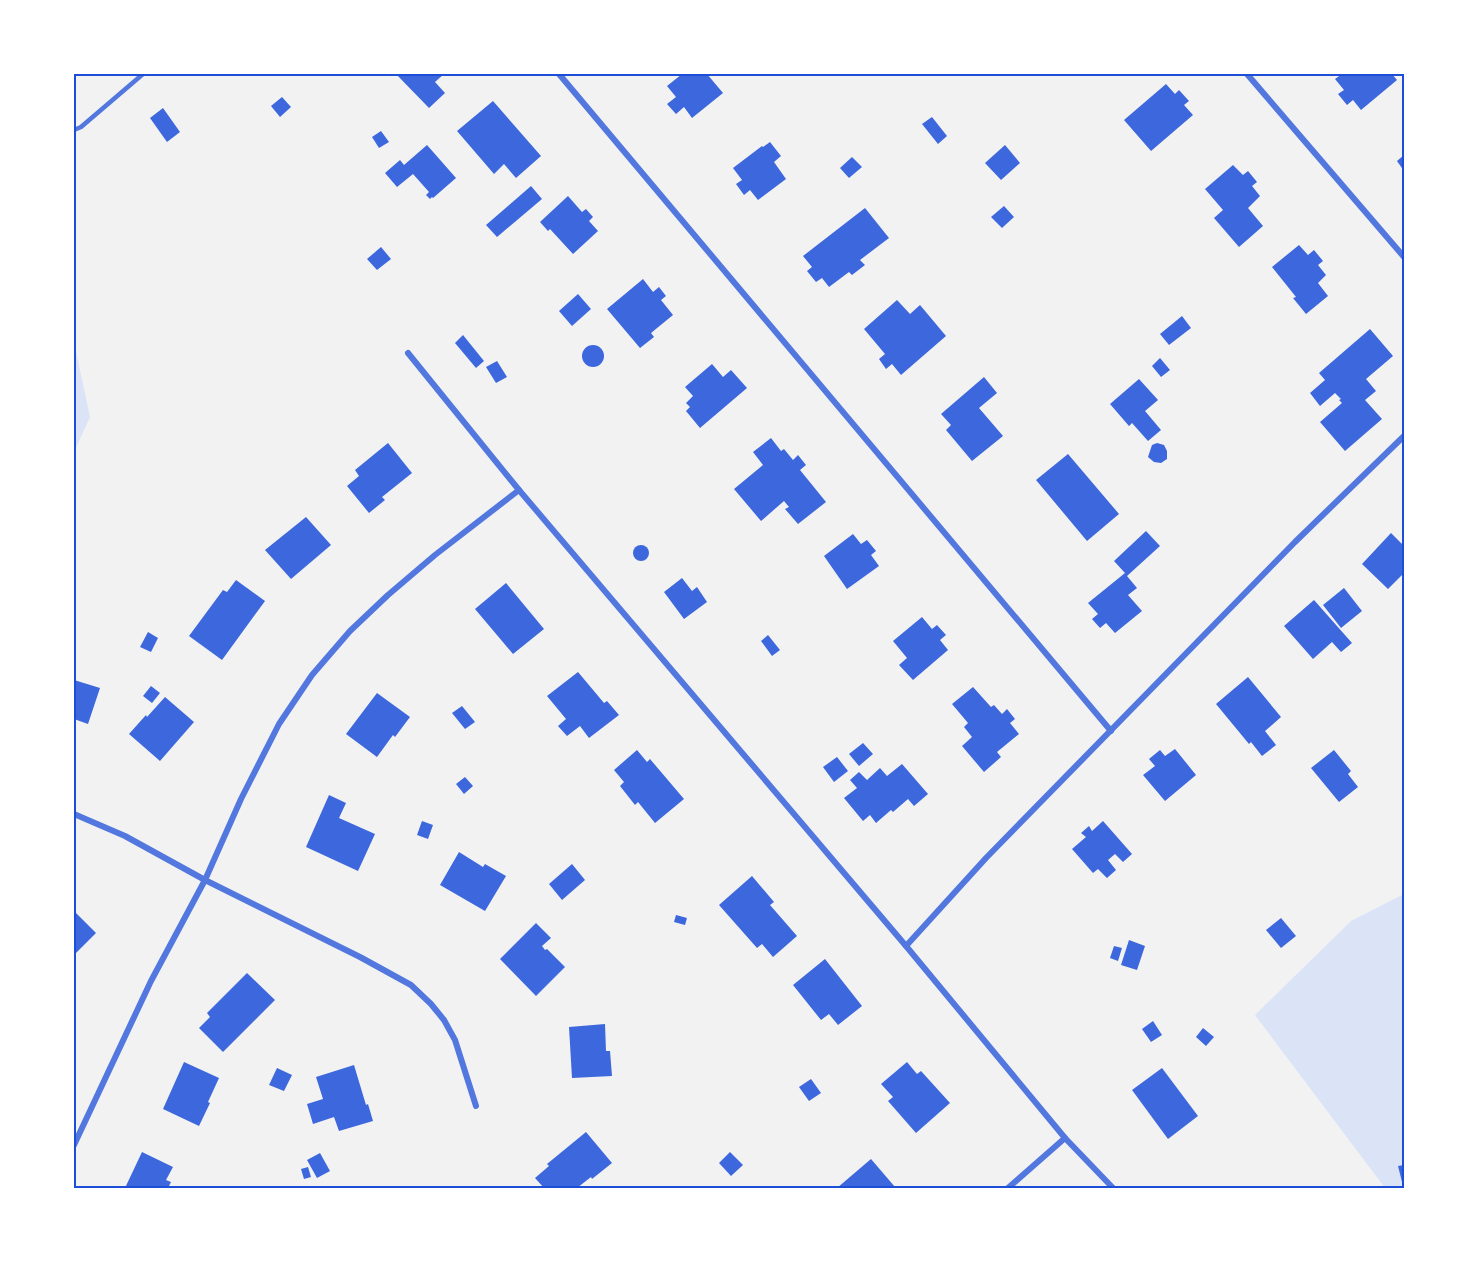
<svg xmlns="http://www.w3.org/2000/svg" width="1478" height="1262" font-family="'Nunito Sans',sans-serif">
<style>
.green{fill:#dbe4f7}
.building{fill:#3d67dc}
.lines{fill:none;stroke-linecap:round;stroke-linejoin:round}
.service{stroke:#5277de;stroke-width:4.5}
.minor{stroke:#5277de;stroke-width:6}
.neatline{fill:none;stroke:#1d4ed8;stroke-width:2}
</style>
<rect width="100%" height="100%" fill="#f2f2f2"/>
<g class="green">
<polygon points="74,342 90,417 74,452"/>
<polygon points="1404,894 1404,1188 1385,1188 1255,1015 1351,921"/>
</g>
<g class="building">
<polygon points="396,74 444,74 435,82 445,93 429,108"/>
<polygon points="682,74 707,74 723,93 692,118 684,107 676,114 667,104 676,97 667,86"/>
<polygon points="1342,74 1392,74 1397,80 1361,110 1353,100 1347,105 1338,94 1344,90 1335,79"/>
<polygon points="1166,84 1175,94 1179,90 1189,101 1184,105 1193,115 1151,151 1124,120"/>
<polygon points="282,97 291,107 280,117 271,106"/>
<polygon points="493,101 541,156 516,178 504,164 494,174 457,131"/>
<polygon points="163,108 180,132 167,142 150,118"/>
<polygon points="932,117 947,136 938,144 922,124"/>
<polygon points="381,131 389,142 379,148 372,137"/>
<polygon points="770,142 781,156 774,162 786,179 758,200 750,190 744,195 736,184 742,180 733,168 762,146 763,147"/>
<polygon points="427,145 456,178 433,198 432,197 430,199 426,195 429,192 413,174 397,187 385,173 400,160 404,165"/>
<polygon points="1005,145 1020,163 1001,180 985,163"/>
<polygon points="1404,155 1404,171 1397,161"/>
<polygon points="852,157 862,167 849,178 840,168"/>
<polygon points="1233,165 1243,175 1248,171 1257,182 1252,186 1260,196 1248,208 1263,226 1239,247 1214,218 1223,210 1205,189"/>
<polygon points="531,186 542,199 497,237 486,225"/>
<polygon points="568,196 582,212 586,209 593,217 589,221 598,231 573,254 550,229 548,231 540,222"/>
<polygon points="1004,206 1014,217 1002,228 991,217"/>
<polygon points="865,208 889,238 860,260 865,265 852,275 849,272 829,287 822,278 816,282 807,271 812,267 803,256"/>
<polygon points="1299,245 1308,255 1314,250 1323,261 1318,265 1326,275 1318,283 1328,296 1306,314 1293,298 1296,297 1272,267"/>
<polygon points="381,247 391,259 377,270 367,259"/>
<polygon points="643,279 653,292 659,287 666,296 661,300 673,315 651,333 654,337 640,348 607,309"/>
<polygon points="578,294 591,309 572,326 559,311"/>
<polygon points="897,300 910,314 920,305 946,336 901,375 892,364 886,369 879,359 885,354 864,329"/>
<polygon points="1182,316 1191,328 1169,345 1160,334"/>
<polygon points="1370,329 1393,356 1366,379 1376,391 1365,400 1382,419 1345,451 1320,422 1342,403 1339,400 1341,399 1335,393 1320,406 1310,393 1325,380 1319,373"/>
<polygon points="463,335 484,361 476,368 455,343"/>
<circle cx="593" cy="356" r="11"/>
<polygon points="1160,358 1170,370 1161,377 1152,366"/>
<polygon points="497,361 507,377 496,383 486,367"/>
<polygon points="712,364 723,377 731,370 747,388 700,428 686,411 690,407 686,403 693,396 685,387"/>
<polygon points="984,377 997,393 979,408 1003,436 972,461 946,430 951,425 941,414"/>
<polygon points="1139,379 1158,400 1145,411 1161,430 1148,441 1132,423 1129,426 1110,404"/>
<polygon points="771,438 781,451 784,449 793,460 798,455 806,465 800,470 826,502 798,524 785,509 789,507 784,501 761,521 734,489 763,465 753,452"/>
<polygon points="388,443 412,473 382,497 385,500 369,513 347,486 359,476 355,470"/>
<polygon points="1157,443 1164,445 1167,451 1167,459 1161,463 1154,462 1148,457 1152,445"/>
<polygon points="1068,454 1119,514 1087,541 1036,480"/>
<polygon points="306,517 331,545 291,579 265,550"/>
<polygon points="1146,531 1160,546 1127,576 1137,588 1128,595 1142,611 1115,633 1106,623 1100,628 1092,619 1098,614 1088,603 1125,573 1114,561"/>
<polygon points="1391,533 1404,546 1404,573 1388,589 1362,564"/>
<polygon points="853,534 861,544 867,540 876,551 871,555 879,566 847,589 824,556"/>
<circle cx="641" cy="553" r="8"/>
<polygon points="682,578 692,591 697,587 707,602 684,619 664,592"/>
<polygon points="236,580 265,601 222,660 189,636 223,590 227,592"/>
<polygon points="506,583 544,629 513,654 475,609"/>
<polygon points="1344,588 1362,611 1341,628 1323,605"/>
<polygon points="1314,600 1352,643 1341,652 1332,642 1313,659 1284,626"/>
<polygon points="922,617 932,629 937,625 946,635 940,640 948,650 913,680 899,665 907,658 893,641"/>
<polygon points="148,632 158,638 151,652 140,647"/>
<polygon points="768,635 780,650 772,656 761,641"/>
<polygon points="578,672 604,703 607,701 619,715 589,738 580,726 567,736 558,726 566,719 547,696"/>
<polygon points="1248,677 1281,717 1265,731 1276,745 1262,756 1251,742 1249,744 1216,704"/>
<polygon points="74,680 100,688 88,724 74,719"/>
<polygon points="151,686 160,693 152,703 143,696"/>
<polygon points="973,687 991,707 994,705 1002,714 1007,709 1015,719 1010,723 1019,734 997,752 1001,757 984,772 962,746 972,737 964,727 968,723 952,704"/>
<polygon points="377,693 410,717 395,737 393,735 377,757 346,734"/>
<polygon points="165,697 194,722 160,761 129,734 146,715 147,717"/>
<polygon points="462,706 475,722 465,729 452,713"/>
<polygon points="863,743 873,754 859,766 849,754"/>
<polygon points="1175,749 1196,775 1165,801 1143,775 1155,766 1149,759 1160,750 1165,756"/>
<polygon points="637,750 647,762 650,759 684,799 655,823 638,802 635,805 620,786 624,782 614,770"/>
<polygon points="1334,750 1351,771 1348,774 1358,787 1339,802 1311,768"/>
<polygon points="837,757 848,771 834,782 823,767"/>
<polygon points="902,764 928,794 914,806 908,799 893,812 891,810 876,823 870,815 863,821 844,798 857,788 850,780 859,772 867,780 880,768 887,776"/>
<polygon points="465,777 473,786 464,794 456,784"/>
<polygon points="329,795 346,803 339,818 375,834 358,871 306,847"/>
<polygon points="422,821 433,825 428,839 417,835"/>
<polygon points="1103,821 1132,854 1123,862 1115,854 1108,860 1116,870 1107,878 1098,869 1093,873 1072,849 1086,837 1081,833 1089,826 1092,831"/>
<polygon points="459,852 483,867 485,864 506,876 485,911 440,885"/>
<polygon points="572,864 585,880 562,900 549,884"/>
<polygon points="752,876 774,902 770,905 797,936 773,957 762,944 757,948 719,905"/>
<polygon points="74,911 96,933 74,955"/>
<polygon points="676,915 687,918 685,925 674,922"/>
<polygon points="1281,918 1296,936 1281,948 1266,930"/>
<polygon points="536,923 551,938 542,946 545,950 547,949 565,967 536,996 500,959"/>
<polygon points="1129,940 1145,946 1137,970 1121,965"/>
<polygon points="1114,946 1122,948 1118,961 1110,958"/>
<polygon points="825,959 862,1006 838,1025 829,1014 821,1020 793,985"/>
<polygon points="247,973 275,1000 223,1052 199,1028 210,1017 207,1013"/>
<polygon points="1153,1021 1162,1035 1151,1042 1142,1029"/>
<polygon points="605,1024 606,1051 610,1051 612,1076 572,1078 569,1027"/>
<polygon points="1203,1028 1214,1037 1206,1046 1196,1037"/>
<polygon points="184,1062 219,1078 208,1102 210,1103 199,1126 163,1109"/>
<polygon points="907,1062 917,1074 921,1071 950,1103 916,1133 888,1101 893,1097 881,1084"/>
<polygon points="354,1065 366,1105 368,1104 373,1121 339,1131 334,1117 313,1124 307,1104 323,1099 316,1077"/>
<polygon points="277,1068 292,1075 284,1091 269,1085"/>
<polygon points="1162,1068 1198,1116 1168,1139 1132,1090"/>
<polygon points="811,1079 821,1093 809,1101 799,1087"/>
<polygon points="586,1132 612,1163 592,1179 591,1177 577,1188 544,1188 535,1178 549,1166 547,1164"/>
<polygon points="142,1152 173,1167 166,1180 171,1182 168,1188 125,1188"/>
<polygon points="730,1152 743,1165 731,1176 719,1163"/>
<polygon points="320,1153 330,1171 317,1178 307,1160"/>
<polygon points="871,1159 895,1187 893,1188 837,1188"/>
<polygon points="1404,1165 1404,1181 1402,1182 1398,1166"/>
<polygon points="308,1167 311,1177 304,1179 301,1169"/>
</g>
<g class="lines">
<polyline class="service" points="74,130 81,127 143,74"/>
<g class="minor">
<polyline points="559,74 1111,731"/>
<polyline points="1247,74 1404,257"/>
<polyline points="408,353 519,490 906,946 1065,1138 1113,1188"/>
<polyline points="74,814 125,836 205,880 360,957 411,985 431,1004 444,1020 455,1040 476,1106"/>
<polyline points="906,946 986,858 1295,542 1404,436"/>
<polyline points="74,1145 151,981 205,880 241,799 279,724 312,675 350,631 388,595 435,555 519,490"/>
<polyline points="1008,1188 1065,1138"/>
</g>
</g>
<rect width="1478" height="1262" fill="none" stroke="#ffffff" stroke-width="150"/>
<rect x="75" y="75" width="1328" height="1112" class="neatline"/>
</svg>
